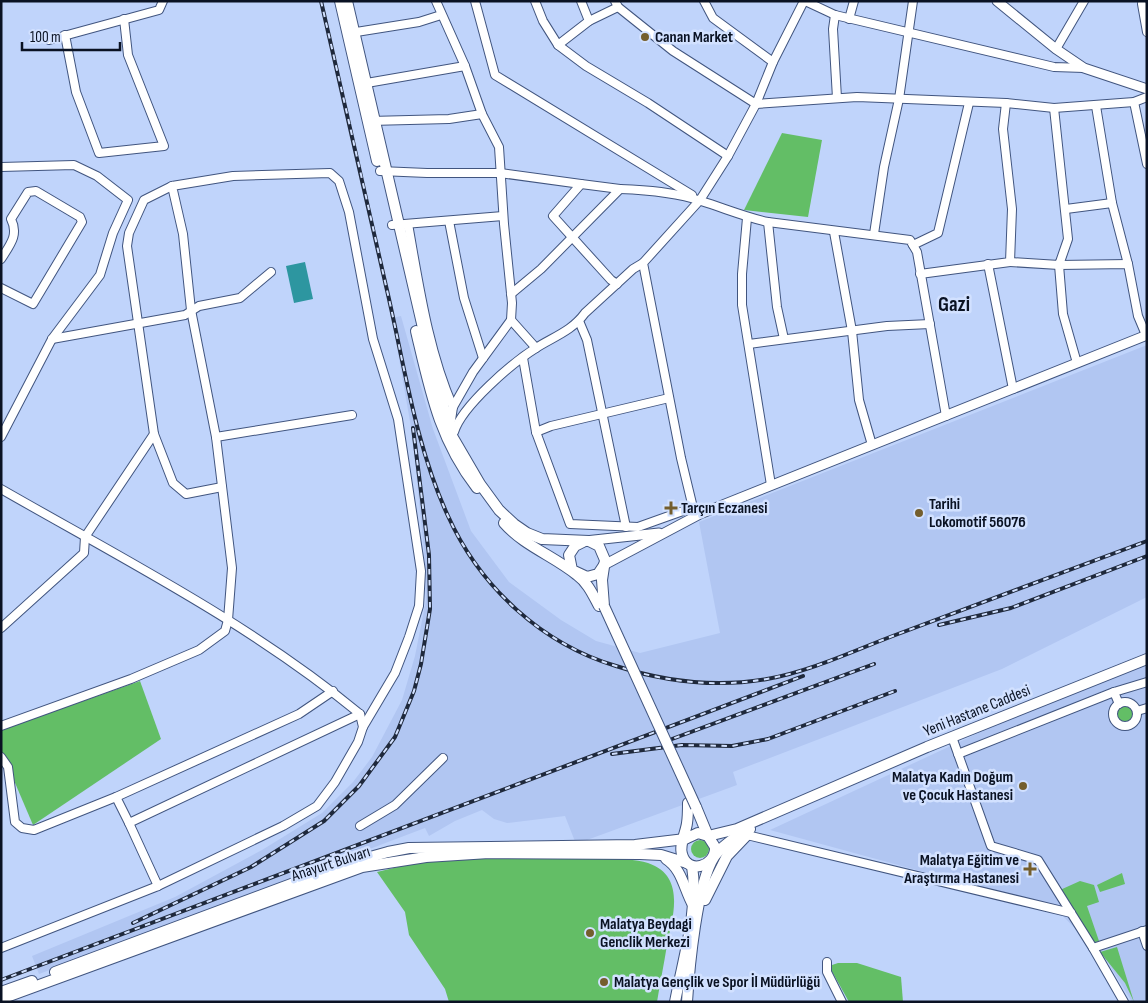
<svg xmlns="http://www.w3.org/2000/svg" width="1148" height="1003" font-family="'Sofia Sans Condensed',sans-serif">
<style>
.built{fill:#b1c6f2}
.green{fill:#63be66}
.water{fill:#2d96a0}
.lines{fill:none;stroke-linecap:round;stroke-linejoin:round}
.minor-casing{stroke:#41557f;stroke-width:10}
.tertiary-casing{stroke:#41557f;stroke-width:11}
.secondary-casing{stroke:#41557f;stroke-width:12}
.minor{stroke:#fff;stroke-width:8}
.tertiary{stroke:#fff;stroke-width:9}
.secondary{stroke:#fff;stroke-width:10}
.rail-casing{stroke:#1f293c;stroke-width:4}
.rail{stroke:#d2e1ff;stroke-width:2;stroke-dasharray:5.5;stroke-linecap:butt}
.secondary-bridge-casing{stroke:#41557f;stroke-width:12;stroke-linecap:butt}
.secondary-bridge{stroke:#fff;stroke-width:10}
.poi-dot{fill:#745e2d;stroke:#d2e1ff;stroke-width:2}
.labels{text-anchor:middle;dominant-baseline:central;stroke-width:5;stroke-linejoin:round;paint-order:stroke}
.poi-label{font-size:16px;font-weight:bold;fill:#0a1223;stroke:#d2e1ff;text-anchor:start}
.street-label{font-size:16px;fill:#0a1223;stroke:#d2e1ff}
.district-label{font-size:21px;font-weight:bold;fill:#0a1223;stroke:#d2e1ff}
</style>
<rect width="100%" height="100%" fill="#c0d4fb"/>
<g class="built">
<polygon points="401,316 433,429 471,531 509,582 561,620 596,641 640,653 720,633 699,522 1147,345 1147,597 1002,669 733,772 737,785 576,844 565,816 507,823 494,819 482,810 455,821 429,836 425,828 39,974 32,956 175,897 262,850 322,813 353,782 372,757 402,700 415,656 426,600 424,550 412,433 392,318"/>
<polygon points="1147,664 1147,1002 1132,1002 1107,961 1055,908 770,830 1000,723"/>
</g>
<g class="green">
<polygon points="782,133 822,140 808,217 744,210"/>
<polygon points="140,681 161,739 33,825 1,750 1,730"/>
<circle cx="1126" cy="714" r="9"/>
<circle cx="700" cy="849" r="9"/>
<path d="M549,857C575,858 625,856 648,863C686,876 673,916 667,945C664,964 660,983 657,1002H449L445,989L409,935L405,912L377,872L431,859Z"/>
<polygon points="1122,873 1125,884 1100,892 1097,885"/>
<polygon points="1080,881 1094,885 1099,902 1087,906 1099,941 1093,943 1060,890"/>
<polygon points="1117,947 1134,1002 1125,983 1100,952"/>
<polygon points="838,963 857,963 901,977 903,1002 849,1002 829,966"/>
</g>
<polygon class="water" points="305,262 313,299 294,303 286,266"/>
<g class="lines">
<defs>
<g id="minor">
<polyline points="436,1 465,66 482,114 499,147 504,224 512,303 511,320 473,372 453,407 450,427"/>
<polyline points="475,1 495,75 692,195"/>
<polyline points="535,1 543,21 558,45 586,66 648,103 728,156"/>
<polyline points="581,1 589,21"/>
<polyline points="615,1 618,7 673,51 756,104 857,97 1006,103 1054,108 1134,102 1147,97"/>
<polyline points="704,1 713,18 773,62"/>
<polyline points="805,1 835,15 1054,67 1084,68"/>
<polyline points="1142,4 1147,32"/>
<polyline points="835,15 833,29 837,98"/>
<polyline points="849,19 854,1"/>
<polyline points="350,33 419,22 441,15"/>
<polyline points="65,35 76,92 99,153 164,146 128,55 124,19"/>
<polyline points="49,40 159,10 163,1"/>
<polyline points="558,45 589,21 618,7"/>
<polyline points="1056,49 1084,1"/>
<polyline points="361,84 465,66"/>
<polyline points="1134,102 1147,164"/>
<polyline points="1096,106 1112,203 1128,264"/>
<polyline points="370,121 449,119 482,114"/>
<polyline points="1,167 74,165 97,176 128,200 113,233 100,275 52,339 1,437"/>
<polyline points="380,171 427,173 500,173 581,184 553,216 611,280 617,284"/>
<polyline points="172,186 144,200 129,233 127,246 154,434 173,483 186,494 222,487"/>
<path d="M620,189C647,190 675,192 701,201C724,208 745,217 768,222L910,240L917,252L946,416"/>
<polyline points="1066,209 1112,203"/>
<polyline points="747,218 742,274 742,305 771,485"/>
<polyline points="449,221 464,298 483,358"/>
<polyline points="768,222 777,307 784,339"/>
<path d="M408,224C419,285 428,350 453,407"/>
<polyline points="392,225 503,216"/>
<polyline points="834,232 852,331 859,400 872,445"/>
<polyline points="874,234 884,167 899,99 913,1"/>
<polyline points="913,245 938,233 969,103"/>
<path d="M1,259C10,245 19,235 11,219L28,192L36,191L80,217L82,222L33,304L1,288"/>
<polyline points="1010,262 1059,265 1068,239 1054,108"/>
<polyline points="988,264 1013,389"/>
<polyline points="920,274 1010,262 1012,209 1003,129 1006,103"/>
<polyline points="511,294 541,269 620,189 581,184"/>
<polyline points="511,320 536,348"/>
<polyline points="579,321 587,340 626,527"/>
<polyline points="52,339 185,315 199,306 240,298 271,272"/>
<polyline points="749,344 887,326 930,324"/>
<polyline points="523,358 536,432 551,426 669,398"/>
<polyline points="1077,363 1063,314 1059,265 1128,264 1138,316 1146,335"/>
<path d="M454,432C462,406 512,363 536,348C553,337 572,331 585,313L633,269L643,263"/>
<polyline points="536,432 570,524 638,527 694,507"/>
<polyline points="216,437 352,415"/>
<path d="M1,489C123,559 251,624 360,714L363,727L358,742L335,782L317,806L283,826L158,886L1,948"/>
<polyline points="695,516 681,458 643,263 700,200 728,156 756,104 773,62 804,1"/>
<polyline points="1,628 84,553 85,537 154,434"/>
<circle cx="1125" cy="714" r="12"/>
<polyline points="1119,704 1114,692 1147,682"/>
<polyline points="1137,711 1147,708"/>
<polyline points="1,726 131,679 199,650 225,631 228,620 232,568 216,437 191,310 183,234 172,186 233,176 330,173 339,181 349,212 373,339 398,419 421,571 419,606 409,637 395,673 363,727"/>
<polyline points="952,737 991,846 1038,860 1093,948 1124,1002"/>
<polyline points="958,754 1114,692"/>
<polyline points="1,757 8,767 15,822 22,828 34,830 116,797 299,714 333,691"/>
<polyline points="116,797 129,823 360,714"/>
<polyline points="129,823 158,886"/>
<polyline points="360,826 395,805 443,758"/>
<polyline points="747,835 1071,913"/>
<polyline points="1142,931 1147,946"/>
<polyline points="1093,948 1147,930"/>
<polyline points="827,962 827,972 842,1002"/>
</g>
<g id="tertiary">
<polyline points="997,1 1056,49 1084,68 1147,89"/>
<polyline points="585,541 659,533"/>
<polyline points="604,565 700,514 1147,335"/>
</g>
<g id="secondary">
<polyline points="340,1 377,161"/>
<polyline points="347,1 430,358 452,436 480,484 499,510 514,524 527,533 542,539 589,541 599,546 605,560 602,580 604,606"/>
<path d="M416,331C430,390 439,439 477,488"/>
<path d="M504,523C524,546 554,556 577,575C588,583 593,595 599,606"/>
<polyline points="583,542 575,546 569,555 572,570 587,577 598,574 604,565"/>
<polyline points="696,807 708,836 737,829 927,747 1147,659"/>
<path d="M685,839L698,833L708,836L715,847C716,867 687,875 682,854C679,845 686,832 687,823C688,817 688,810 688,803"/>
<path d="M666,859C682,869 684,889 693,905"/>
<polyline points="705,900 727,856 747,835"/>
<polyline points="55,972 345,864 388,852 409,848 635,845 685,839"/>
<polyline points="1,992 32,981"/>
<polyline points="1,999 362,867 426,857 489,853 640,854 661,855 687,863"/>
<path d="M675,1002C683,959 699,909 692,866"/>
<path d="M687,1002C689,969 697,883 714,857C722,845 737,836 750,829"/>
</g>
</defs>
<use href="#minor" class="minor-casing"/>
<use href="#tertiary" class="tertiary-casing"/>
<use href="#secondary" class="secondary-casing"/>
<use href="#minor" class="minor"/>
<use href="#tertiary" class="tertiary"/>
<use href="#secondary" class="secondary"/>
<defs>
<g id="rail">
<path d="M321,1C343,96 365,191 386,286C404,362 415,445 448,516C480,587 542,644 616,666C666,682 715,688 767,679C812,671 855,650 898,634C981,603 1064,572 1147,541"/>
<polyline points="939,625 1011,608 1147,556"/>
<polyline points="664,742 874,664"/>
<polyline points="612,754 682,745 732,746 768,739 895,691"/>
<polyline points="133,923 251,867 324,821 359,786 395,737 414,691 421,664 430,609 429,555 413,428"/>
<polyline points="1,980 803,676"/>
</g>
</defs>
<use href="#rail" class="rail-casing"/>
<use href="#rail" class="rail"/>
<defs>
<polyline id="secondary-bridge" points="604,606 696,807"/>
</defs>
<use href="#secondary-bridge" class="secondary-bridge-casing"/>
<use href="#secondary-bridge" class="secondary-bridge"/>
</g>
<g class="poi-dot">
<circle cx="645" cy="37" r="5"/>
<path d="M668.5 500.5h5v5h5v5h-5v5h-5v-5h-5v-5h5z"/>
<circle cx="919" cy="513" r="5"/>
<circle cx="1023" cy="786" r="5"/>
<path d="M1027.5 861.5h5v5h5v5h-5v5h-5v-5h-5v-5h5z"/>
<circle cx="590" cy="933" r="5"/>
<circle cx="604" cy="982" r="5"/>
</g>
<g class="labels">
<g class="poi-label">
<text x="655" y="37">Canan Market</text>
<text x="929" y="504">Tarihi<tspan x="929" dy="18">Lokomotif 56076</tspan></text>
<text x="681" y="508">Tarçın Eczanesi</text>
<text x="1013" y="777" text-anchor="end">Malatya Kadın Doğum<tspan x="1013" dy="18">ve Çocuk Hastanesi</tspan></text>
<text x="1019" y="860" text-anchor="end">Malatya Eğitim ve<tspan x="1019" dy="18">Araştırma Hastanesi</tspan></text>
<text x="600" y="924">Malatya Beydagi<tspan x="600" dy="18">Genclik Merkezi</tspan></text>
<text x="614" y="982">Malatya Gençlik ve Spor İl Müdürlüğü</text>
</g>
<g class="street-label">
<text transform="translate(977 711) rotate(-22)">Yeni Hastane Caddesi</text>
<text transform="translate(331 864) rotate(-18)">Anayurt Bulvarı</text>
</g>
<g class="district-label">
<text x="954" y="304">Gazi</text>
</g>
</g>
<rect width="1148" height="1003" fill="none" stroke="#0a1223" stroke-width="5"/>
<path d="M22 42v8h98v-8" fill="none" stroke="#0a1223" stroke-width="2.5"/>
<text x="30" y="42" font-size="15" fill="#0a1223" stroke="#d2e1ff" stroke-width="4" paint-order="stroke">100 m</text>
</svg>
